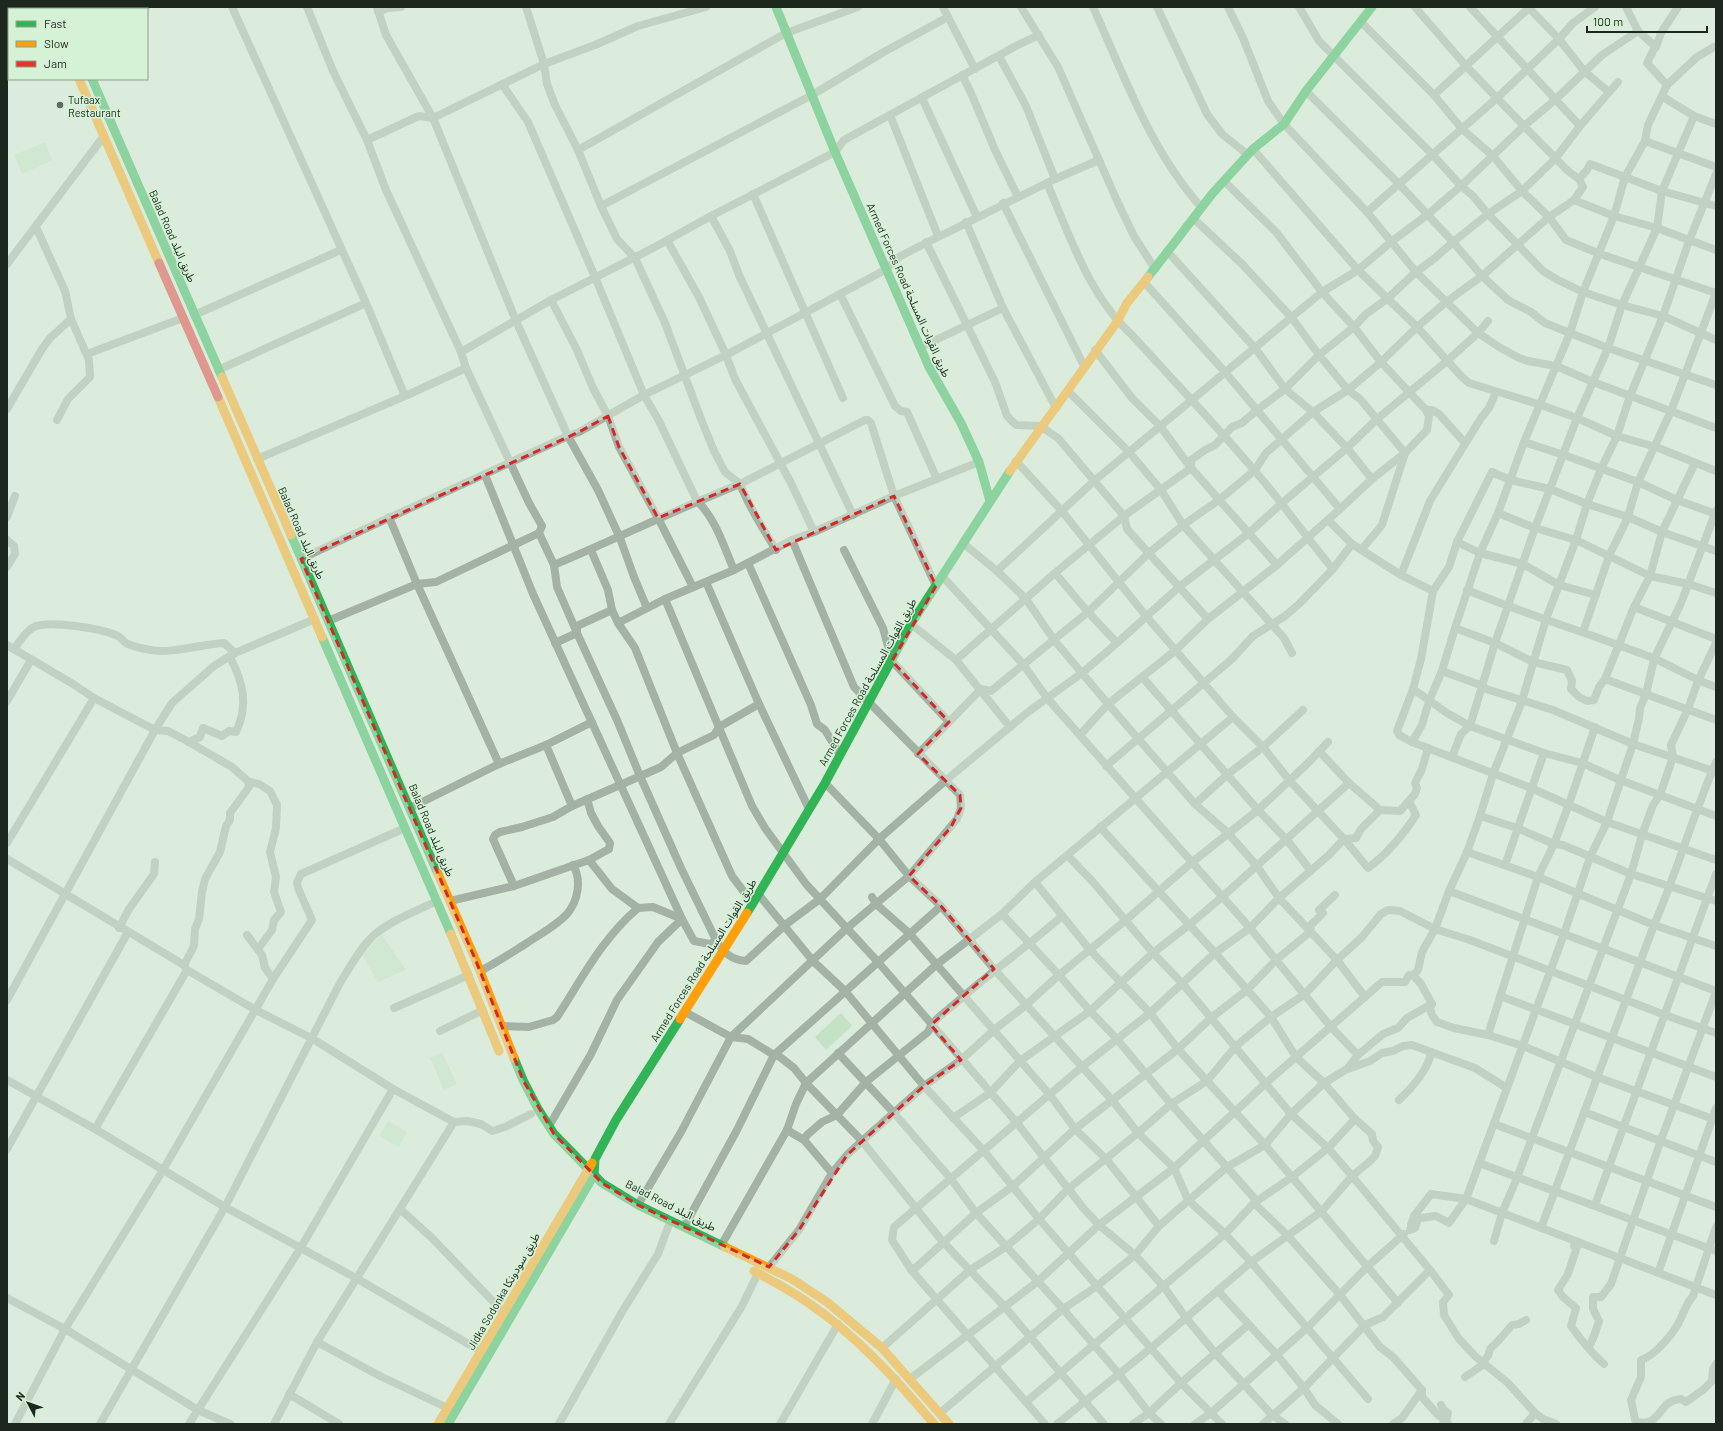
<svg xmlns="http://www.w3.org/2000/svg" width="1723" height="1431" font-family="Barlow,'Noto Sans Arabic',sans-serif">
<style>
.green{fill:#c3e2c6}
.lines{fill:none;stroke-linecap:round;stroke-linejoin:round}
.street{stroke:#a3b2a4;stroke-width:8}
.fast{stroke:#30b455;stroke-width:9}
.slow{stroke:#ff9f0a;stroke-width:9}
.jam{stroke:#e5322d;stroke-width:9}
.marked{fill:none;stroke:#d62828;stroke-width:3;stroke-dasharray:8 5;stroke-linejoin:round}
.poi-dot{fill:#606c60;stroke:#d5f2d7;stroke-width:1.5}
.labels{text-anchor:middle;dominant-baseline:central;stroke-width:3;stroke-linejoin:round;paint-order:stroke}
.poi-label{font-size:11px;fill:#1d271d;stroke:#d5f2d7;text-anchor:start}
.street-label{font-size:11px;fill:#1d271d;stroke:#d5f2d7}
</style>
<rect width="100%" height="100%" fill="#dbecdd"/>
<g class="green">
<polygon points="45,142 52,160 22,174 14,155"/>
<polygon points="382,935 406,970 378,982 362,955"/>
<polygon points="841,1013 852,1026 826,1050 815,1037"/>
<polygon points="442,1052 457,1084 444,1090 430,1058"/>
<polygon points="388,1121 407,1132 399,1147 379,1136"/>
</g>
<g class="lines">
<g class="street">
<polyline points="232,7 366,303 405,396"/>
<polyline points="307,7 333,71 367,140 386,190 461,352 466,368 529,503 542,526 539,533 436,582 417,584 328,621"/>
<polyline points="377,7 386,35 433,118 516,321 568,436 598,490 620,538 634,577 647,608"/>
<polyline points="526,7 544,64 547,84 555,105 578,150 601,206 617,239 635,258 665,323 701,419 714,451 725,472 740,484 865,420 868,420 871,423 894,496 936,586"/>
<polyline points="943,7 948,17"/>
<polyline points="1021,7 1058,67 1118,203 1134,236 1155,269"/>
<path d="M1093,7C1124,75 1151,152 1202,208"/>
<polyline points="1157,7 1207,114 1222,134 1247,154"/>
<polyline points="1228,7 1243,38 1268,101 1284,124 1367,212 1416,272 1478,333 1499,347 1519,358 1528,361 1556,366 1593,382 1716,428"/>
<polyline points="1299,7 1319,41 1432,154 1461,186 1473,196 1488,214 1543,271 1558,280 1583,292 1622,305 1663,316 1716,340"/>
<polyline points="1415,7 1466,66 1524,126 1568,171 1579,179"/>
<polyline points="1470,7 1580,126"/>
<polyline points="1528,7 1559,39 1584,71 1609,92"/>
<polyline points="1626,7 1638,31 1656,47"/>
<polyline points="142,9 146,7"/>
<polyline points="378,12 387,8 401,7"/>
<polyline points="1361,22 1434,95 1462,129 1493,156 1522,191 1549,217 1566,240 1600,254 1716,293"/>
<polyline points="7,42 9,41"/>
<polyline points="999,56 1026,106 1055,179"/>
<polyline points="962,75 971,93 995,150 1018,197"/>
<path d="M502,84L528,122L595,277L644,395L659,421L697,501C716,519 724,547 734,570"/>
<polyline points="1667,85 1697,57 1714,47"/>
<polyline points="1306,91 1399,184 1453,242 1482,276 1508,300 1531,312 1545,323 1608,348 1716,385"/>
<polyline points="1434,95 1530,7"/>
<polyline points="1663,97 1694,116 1716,124"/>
<polyline points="922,98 977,217"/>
<polyline points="890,115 938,236"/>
<polyline points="367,140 419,116 433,118 544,64 595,45 638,26 706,7"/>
<polyline points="1645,141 1716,167"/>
<polyline points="1253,149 1358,270 1417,327 1461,376 1469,383 1541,405 1577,418 1617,436 1656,447 1716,471"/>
<polyline points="578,150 786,33 858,7"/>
<path d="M1047,183C1070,236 1089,296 1132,335C1173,380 1215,424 1254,470C1282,502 1306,537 1333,569"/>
<polyline points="753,194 843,398"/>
<polyline points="1574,200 1614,216 1657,228 1716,250"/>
<polyline points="1003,203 1084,366"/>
<polyline points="601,206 812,95 882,53 948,17 975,69"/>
<polyline points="1367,212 1497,98 1559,39 1573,23 1595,7"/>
<polyline points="711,216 730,251 739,275 853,515"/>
<polyline points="1194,219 1242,264 1292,318 1319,355 1348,390 1360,399 1405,453 1382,525 1362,549"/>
<polyline points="966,222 1003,308 1056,408"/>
<polyline points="36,227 65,291 71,319 89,360 90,377 68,399 57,420"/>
<polyline points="667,240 699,297 726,355 735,379 791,483 814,532"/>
<polyline points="926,242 995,382 1007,416 1016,425 1040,426 1058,438 1124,516 1127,529 1208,619"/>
<polyline points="1167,251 1255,348 1285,389 1313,412 1347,448 1372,479"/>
<polyline points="7,264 104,136"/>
<polyline points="1144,282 1225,372 1340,509"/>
<polyline points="840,294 895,406 901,411 907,412 937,479"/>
<polyline points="551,300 576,348 593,388 608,416 619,447 658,518 693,587"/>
<polyline points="194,315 341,250"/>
<polyline points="921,347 1003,308"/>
<polyline points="1095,350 1132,398 1160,426 1191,468 1277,565"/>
<polyline points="461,352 551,300 655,247 711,216 835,152 844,140 1016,46 1039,35"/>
<polyline points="87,354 183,318"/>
<polyline points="218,370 366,303"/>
<polyline points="1068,391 1129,452 1161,490 1183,525 1284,638 1292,653"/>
<polyline points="7,409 42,349 50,338 71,319"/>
<polyline points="1426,410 1432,410 1439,414 1465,443"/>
<polyline points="1524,442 1564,455 1638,482 1677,500 1716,514"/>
<polyline points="257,459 405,396 466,368"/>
<path d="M1016,461L1061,510L1146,616L1233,717L1263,747L1289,780L1344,839L1368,868C1387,854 1403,835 1416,815L1409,801"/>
<polyline points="485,475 533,594 682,919 658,942 617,1000 591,1054 549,1126"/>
<polyline points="1498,513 1535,528 1576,540 1650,576 1688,584 1716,593"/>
<polyline points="7,517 15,496"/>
<polyline points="389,517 417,584 499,764"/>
<polyline points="1328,520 1352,544 1401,575 1433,591"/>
<path d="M539,533L554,565C616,539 677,509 740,484C749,507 763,529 776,550"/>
<polyline points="7,540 14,546 15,554 7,567"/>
<polyline points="1457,542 1480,553 1523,564 1559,585 1596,595"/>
<polyline points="964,544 997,571 1026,599 1054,640 1108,704 1195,804 1228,833 1256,865 1279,898 1337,960 1365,997"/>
<polyline points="591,550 608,590 612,610"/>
<polyline points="844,550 883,628 892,661 949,722"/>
<polyline points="1716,551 1662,532 1628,517 1587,504 1550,489 1510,480 1492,472 1457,542 1449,567 1433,591 1421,659 1413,689 1397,731 1399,735 1412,742 1531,788 1607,822 1716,860"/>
<path d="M301,559C389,517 479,477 568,436L579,432L644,395L726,355L885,270L899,257L912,250L1055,179L1099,160"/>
<polyline points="748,563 811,705 817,724 825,730 840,755"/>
<polyline points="554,565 557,587 577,633 617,720 640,776 681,868 716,940"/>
<polyline points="997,571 1094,481 1322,292 1358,270 1391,242 1427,215 1461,186 1524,126 1555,100 1602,55 1638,31"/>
<polyline points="1055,573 1088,612 1117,643"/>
<polyline points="1401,575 1430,501 1481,418 1489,408 1496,392"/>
<polyline points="943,577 1023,664 1047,698 1250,928 1331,1027 1358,1055"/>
<polyline points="706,582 759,704 809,809"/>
<path d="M1467,590C1528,615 1591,634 1653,658C1674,667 1694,680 1716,687"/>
<polyline points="665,599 752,806 765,828 806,884 878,962 1017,1123 1084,1209 1099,1225 1135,1255 1164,1287 1186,1318 1216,1354 1272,1415 1285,1424"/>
<polyline points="1634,607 1716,639"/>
<polyline points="911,624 956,660 1010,727"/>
<polyline points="1455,628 1495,643 1533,662 1567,670 1572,681 1571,689 1579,697 1587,701 1594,700 1599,687 1605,679 1634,607 1650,576 1662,532 1695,463"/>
<polyline points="1583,632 1609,556 1628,517 1638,482 1671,411 1716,293"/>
<polyline points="555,643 577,633 577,626 612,610 618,623"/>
<polyline points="7,645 73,684 94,698 155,730 168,731 189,742 232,767 249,782 259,784 270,791 277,805 276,828 270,852 276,877 274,892 281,912 274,920 272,930 258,949"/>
<path d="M14,649C19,642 25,633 32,628C47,619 103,629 118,636C122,638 124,643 128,644C133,646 145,649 151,650C172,654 202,644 224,643L235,653"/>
<polyline points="956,660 1055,573 1124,516 1191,468 1191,460 1205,450 1215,445 1232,427 1242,423 1257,410 1285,389 1319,355 1354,327 1366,314 1387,299 1416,272 1435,258 1453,242 1488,214 1522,191 1555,159 1580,126 1618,82"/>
<polyline points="1442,671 1483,686 1486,689 1553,710 1633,744 1716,772"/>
<polyline points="1143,678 1258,810 1287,840 1311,871"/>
<polyline points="1605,679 1716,720"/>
<polyline points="1413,689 1447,713 1470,726 1544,753 1582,763 1620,780 1716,816"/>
<polyline points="7,701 31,660"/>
<polyline points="1080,735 1108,704 1176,650 1208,619 1277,565 1340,509 1372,479 1405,453 1427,430 1429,416 1426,410 1381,362 1354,327 1322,292 1276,232 1224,181"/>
<path d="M189,742L200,737L203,728L222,736L229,731L236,732C249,705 243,682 230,657"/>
<polyline points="1412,742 1422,725 1429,701 1442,671 1455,628 1480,553 1498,513 1524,442 1570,333 1583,292 1614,216 1625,177 1645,141 1648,125 1667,85 1647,63 1654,49 1656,47 1661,33 1678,7"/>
<polyline points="546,745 572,806"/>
<polyline points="918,754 981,689 991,691 1088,612 1150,552 1183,525 1219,500 1255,470 1266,453 1313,412 1348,390 1381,362 1417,327 1446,302 1482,276 1549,217 1574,200 1583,187 1579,179 1587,170 1590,164 1662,191 1716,206"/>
<polyline points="1452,757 1461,734 1470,726 1495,643 1535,528 1577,418 1608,348 1622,305 1657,228 1662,191 1694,116"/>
<polyline points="1106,766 1232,659 1253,636 1285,616 1299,604 1333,569 1352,544"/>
<polyline points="825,783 879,839 909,876 941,906 994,969 1112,1100 1138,1133 1174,1168 1188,1200 1225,1234 1251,1262 1368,1399"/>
<polyline points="1349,783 1380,810"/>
<polyline points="587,799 591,813 598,826 610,843 609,849 589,860"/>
<polyline points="1195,804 1228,774 1263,747 1303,710"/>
<polyline points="410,808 499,764 546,745 592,722"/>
<polyline points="1480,816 1517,828 1554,844 1563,845 1631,874 1716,901"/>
<polyline points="7,843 94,698"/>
<polyline points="1467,852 1538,877 1654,925 1716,946"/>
<polyline points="1068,856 1093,882 1153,953 1182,983 1291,1114 1328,1148 1352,1176 1430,1270 1383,1317 1365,1325 1304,1388 1263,1424"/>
<polyline points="7,859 184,965 187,970 256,1010 313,1039 393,1089 454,1122 467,1121 481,1124 492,1131 505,1127 531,1114"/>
<polyline points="1505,865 1544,753"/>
<polyline points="1035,882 1090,950 1150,1013 1178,1049 1265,1145 1398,1303"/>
<polyline points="514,886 493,839 495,835 500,832 522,827 553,817 572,806 661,767 677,753 714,735 719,727 759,704"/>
<polyline points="1449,891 1716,991"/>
<polyline points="759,895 813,961 845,991 924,1086 984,1151 1039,1219 1181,1383 1222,1424"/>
<polyline points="872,897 876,904 910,934 1050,1095 1075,1129 1107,1160 1159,1226"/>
<path d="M450,901L514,886L589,860L612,889L638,908L653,907L682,919L694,941L710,944L716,940C723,952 731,960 746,961L785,925L820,899L879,839L945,781L1028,712L1082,673L1117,643L1179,587L1249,533L1282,503L1347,448L1377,419L1447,361L1478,333L1488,321"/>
<polyline points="753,904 732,876 677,753 635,648 618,623 665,599 734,570 792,540 814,532 894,496 979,462"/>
<polyline points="1002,914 1059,975 1090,1011 1116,1038 1171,1104 1255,1199 1254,1203 1287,1235 1341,1296 1380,1347 1393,1357 1422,1390 1422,1397 1437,1414 1446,1421 1443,1424"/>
<polyline points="119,928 129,909 154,874 155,862"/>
<polyline points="247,935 262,955 265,968 273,979"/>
<polyline points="184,965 194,946 195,929 199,919 202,892 205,879 220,852 226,826 230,820 230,813 249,787 249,782"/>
<path d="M480,971C496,963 511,953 527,943C540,934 556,926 567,914C578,901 582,880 573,865"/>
<polyline points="1500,996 1716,1077"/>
<polyline points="7,1000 155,730 172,703 214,666 235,653 315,619"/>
<polyline points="1432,1004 1430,1008 1432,1015 1437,1022 1454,1028 1488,1035 1523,1046 1597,1077 1716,1120"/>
<polyline points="394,1008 469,975"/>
<polyline points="685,1012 731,1037 748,1039 774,1055 780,1057 794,1068 806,1083 862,1141 943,1242 1004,1306 1104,1424"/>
<path d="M501,1026L529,1027L553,1020L557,1017C583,977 601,940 638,908"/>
<polyline points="440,1031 483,1010"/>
<polyline points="1488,1035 1538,877 1554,844 1569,804 1595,727"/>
<polyline points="838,1053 894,1113 951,1179 976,1213 1063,1309 1119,1374 1149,1413 1161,1424"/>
<polyline points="1348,1069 1370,1061 1382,1053 1393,1051 1403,1046 1412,1045 1475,1068 1507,1088"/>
<polyline points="7,1080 95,1129 225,1207 356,1278 484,1353"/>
<path d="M1399,1100C1411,1089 1429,1069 1431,1052"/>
<polyline points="1584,1112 1716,1162"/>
<polyline points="953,1118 990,1093 1020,1061 1090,1011 1153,953 1189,925 1222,897 1349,783 1319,751"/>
<polyline points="1494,1124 1716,1207"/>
<polyline points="95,1129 187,970"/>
<polyline points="787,1130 804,1140 832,1173"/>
<path d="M804,1140L807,1135L822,1122L837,1115L866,1082L928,1032C933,1019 947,1011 957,1002C991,972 1028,946 1062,916"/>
<polyline points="7,1149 128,932"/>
<polyline points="1479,1163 1716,1251"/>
<polyline points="638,1205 681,1132 731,1037 846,929 909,876 957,819 961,808 960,795 854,687 792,540"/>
<polyline points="1595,1205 1716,874"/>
<polyline points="400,1209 432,1238 507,1316"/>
<polyline points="1411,1225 1414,1216 1431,1194 1466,1199 1716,1295"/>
<polyline points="684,1227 737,1130 774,1055 941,906"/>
<path d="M1541,1228L1654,925C1677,872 1693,815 1716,762"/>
<polyline points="1410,1230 1415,1228 1418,1219 1420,1218 1436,1216 1449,1223 1466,1199 1564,934 1590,857 1607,822 1633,744 1639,718 1640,708 1646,694 1654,659 1681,603 1716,511"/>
<polyline points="1494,1241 1502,1213 1517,1178 1631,874 1642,835 1653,805 1660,795 1673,757 1671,745 1688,709 1698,681 1716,643"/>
<path d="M1576,1241L1574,1246L1577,1247L1568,1274L1558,1290L1563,1297L1576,1308L1571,1326C1581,1340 1591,1353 1604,1364"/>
<polyline points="722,1244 787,1130 796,1104 806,1083 936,965 1002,914 1035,882 1233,717"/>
<polyline points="769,1267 799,1230 832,1173 847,1155 862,1141 924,1086 961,1060 994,1030 1026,1005 1059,975 1126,920 1191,863 1258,810 1308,763 1328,742"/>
<polyline points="1430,1270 1449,1295 1443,1302 1444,1315 1459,1339 1476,1357 1508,1383 1535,1413 1543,1419 1556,1424"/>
<polyline points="912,1271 976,1213 1013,1186 1075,1129 1178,1049 1211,1018 1247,990 1276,960 1310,932 1311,925 1323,913 1319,910 1335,895"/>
<polyline points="1658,1273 1716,1108"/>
<polyline points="1218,1291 1277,1355 1304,1388 1315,1405 1338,1424"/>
<polyline points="7,1298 65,1329 198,1410 230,1424"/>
<polyline points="317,1342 380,1376 452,1410"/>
<polyline points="1589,1347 1594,1336 1599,1321 1593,1309 1593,1297 1601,1297 1611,1284 1661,1140 1716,992"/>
<polyline points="882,1348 970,1270 1007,1246 1039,1219 1068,1189 1138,1133 1171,1104 1207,1081 1236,1046 1271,1017 1305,994 1337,960 1362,937 1381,914 1388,910 1400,911 1435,929 1470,940 1665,1015 1716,1033"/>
<polyline points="1465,1377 1484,1364 1483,1362 1488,1356 1490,1349 1499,1340 1512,1325 1519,1324 1526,1320"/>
<polyline points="910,1379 1037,1282 1099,1225 1174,1168 1266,1083 1382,982 1405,982 1409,975 1413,975"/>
<polyline points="289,1394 339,1424"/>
<polyline points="1026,1402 1225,1234 1254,1203 1292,1177 1328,1148 1355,1119"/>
<polyline points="1441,1405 1443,1409 1448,1413 1446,1421 1448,1424"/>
<polyline points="940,1413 1063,1309 1097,1286 1135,1255 1159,1226 1227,1167 1265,1145 1291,1114 1324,1083 1347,1069 1358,1055 1383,1034 1398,1028 1407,1018 1432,1004 1421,984 1413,975 1418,970 1422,952 1435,929 1449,891 1467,852 1480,816 1493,774 1522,701 1546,619 1576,540 1587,504 1601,469 1617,436 1630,396 1663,316 1689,241 1716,174"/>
<path d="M1636,1422C1639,1422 1645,1423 1648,1422C1663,1417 1660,1401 1681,1399L1686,1402L1704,1389L1712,1381L1713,1369L1716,1364"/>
<polyline points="15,1424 65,1329 163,1170 273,979 312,920 298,888 297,882 301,874 405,828"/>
<path d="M100,1424L225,1207L340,983C350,967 360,948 374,935C392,920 416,911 437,901"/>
<polyline points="189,1424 300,1249 393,1089"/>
<polyline points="274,1424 317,1342 454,1122"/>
<polyline points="559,1424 622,1312 658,1254 668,1227"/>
<polyline points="669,1424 742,1306 758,1273"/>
<polyline points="780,1424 838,1324"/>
<polyline points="872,1424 896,1379"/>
<polyline points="1045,1424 912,1271 892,1240 894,1227 1083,1066 1150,1013 1215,953 1250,928 1279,898 1329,855 1344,839 1356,838 1361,829 1380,810 1400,811 1415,794 1417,788 1415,783 1422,769 1428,748"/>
<polyline points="1057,1424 1151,1348 1251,1262 1322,1211 1352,1176 1368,1163 1375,1156 1378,1147 1373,1141 1372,1134 1355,1119 1324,1083 1296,1057 1271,1017 1215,953 1100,827"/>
<polyline points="1133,1424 1149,1413 1181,1383 1248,1325"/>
<polyline points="1195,1424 1211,1413 1307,1328 1367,1267 1404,1234"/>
<polyline points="1393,1424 1402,1418 1422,1390"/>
<polyline points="1526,1424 1535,1413"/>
<path d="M1636,1424L1631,1400L1641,1377V1360C1656,1355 1675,1332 1681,1318C1686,1308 1685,1305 1693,1296L1716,1227"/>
</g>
<g class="fast">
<polyline points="48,7 48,9"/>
<polyline points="776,7 835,152 929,367 961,423 979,462 990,501"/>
<polyline points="92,79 222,377"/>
<polyline points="1148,277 1212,194 1253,149 1284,124 1306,91 1372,7"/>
<polyline points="291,535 438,874"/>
<polyline points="322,637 451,934"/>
<polyline points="747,913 825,783 911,624 1010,471"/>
<polyline points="514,1058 523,1080 538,1109 554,1134 602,1183 638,1205 725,1247"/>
<polyline points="448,1424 594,1175 595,1159 616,1120 680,1019"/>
</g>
<g class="slow">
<polyline points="79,79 159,263"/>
<polyline points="222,377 291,535"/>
<polyline points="218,397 322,637"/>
<polyline points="1010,471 1117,322 1127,303 1148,277"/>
<polyline points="438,874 476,961 514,1058"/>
<polyline points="451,934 499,1051"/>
<polyline points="680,1019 747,913"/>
<polyline points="725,1247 792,1279 827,1302 882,1348 949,1424"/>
<path d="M754,1271C772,1281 790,1290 807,1302C856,1335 896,1379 934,1424"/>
<polyline points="438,1424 592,1163"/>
</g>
<g class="jam">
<polyline points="60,7 61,9"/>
<polyline points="159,263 218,397"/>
</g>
</g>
<path d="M0 0H1723V1431H0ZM608,416L619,447L658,518L740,484L776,550L894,496L936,586L892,661L949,722L918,754L960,795L961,808L951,827L909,876L941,906L994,969L931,1025L961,1060L924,1086L847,1155L799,1230L769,1267L638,1205L602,1183L554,1134L523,1080L476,961L301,559L579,432Z" fill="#dbecdd" fill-opacity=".55" fill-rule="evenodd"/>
<path class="marked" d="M608,416L619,447L658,518L740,484L776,550L894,496L936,586L892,661L949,722L918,754L960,795L961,808L951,827L909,876L941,906L994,969L931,1025L961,1060L924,1086L847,1155L799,1230L769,1267L638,1205L602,1183L554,1134L523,1080L476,961L301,559L579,432Z"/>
<circle class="poi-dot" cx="60" cy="105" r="4"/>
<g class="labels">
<g class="poi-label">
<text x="68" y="99">Tufaax<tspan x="68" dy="13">Restaurant</tspan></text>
</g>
<g class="street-label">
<text transform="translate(173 236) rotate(66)">Balad Road طريق البلد</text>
<text transform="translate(909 290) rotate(66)">Armed Forces Road طريق القوات المسلحة</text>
<text transform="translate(302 533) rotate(66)">Balad Road طريق البلد</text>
<text transform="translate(867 682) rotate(-61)">Armed Forces Road طريق القوات المسلحة</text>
<text transform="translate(432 830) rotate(67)">Balad Road طريق البلد</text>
<text transform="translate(703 960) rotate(-58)">Armed Forces Road طريق القوات المسلحة</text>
<text transform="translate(671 1205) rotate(27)">Balad Road طريق البلد</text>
<text transform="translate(503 1291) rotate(-60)">Jidka Sodonka طريق سودونكا</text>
</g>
</g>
<rect width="1723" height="1431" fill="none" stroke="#1d271d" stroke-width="16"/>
<rect x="8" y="8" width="140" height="72" fill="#d5f2d7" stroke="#8ba18d"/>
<rect x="16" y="21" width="20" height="6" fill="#30b455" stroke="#8ba18d"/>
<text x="44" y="28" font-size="12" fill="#1d271d">Fast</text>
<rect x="16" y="41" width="20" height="6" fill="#ff9f0a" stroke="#8ba18d"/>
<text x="44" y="48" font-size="12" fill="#1d271d">Slow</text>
<rect x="16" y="61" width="20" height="6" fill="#e5322d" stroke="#8ba18d"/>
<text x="44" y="68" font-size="12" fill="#1d271d">Jam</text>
<g transform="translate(28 1403) rotate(311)" stroke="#d5f2d7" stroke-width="3" paint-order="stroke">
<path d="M0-3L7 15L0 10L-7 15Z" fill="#1d271d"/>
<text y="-6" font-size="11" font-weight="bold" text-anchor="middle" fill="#1d271d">N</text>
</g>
<path d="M1587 26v6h120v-6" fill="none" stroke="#1d271d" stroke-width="2"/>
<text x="1593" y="26" font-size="12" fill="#1d271d" stroke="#d5f2d7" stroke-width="3" paint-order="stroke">100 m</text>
</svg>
